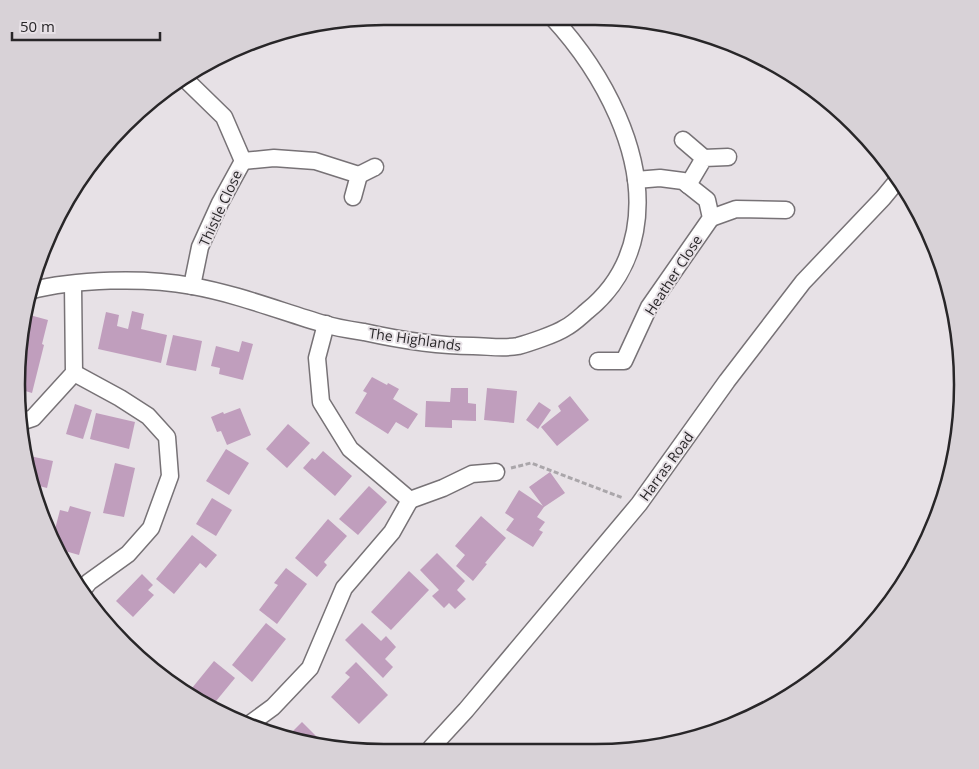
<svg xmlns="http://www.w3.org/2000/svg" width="979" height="769" font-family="'Open Sans',sans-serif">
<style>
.building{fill:#c09ebd}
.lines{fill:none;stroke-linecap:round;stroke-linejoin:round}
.street-casing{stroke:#777276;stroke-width:19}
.path{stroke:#aaa6aa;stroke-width:3;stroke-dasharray:5 2.5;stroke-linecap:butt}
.street{stroke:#fff;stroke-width:16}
.labels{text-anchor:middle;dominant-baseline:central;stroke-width:4;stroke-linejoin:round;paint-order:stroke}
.street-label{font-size:14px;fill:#282628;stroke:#e7e1e6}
.rim{fill:none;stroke:#282628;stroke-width:2.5}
</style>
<rect width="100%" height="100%" fill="#e7e1e6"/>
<g class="building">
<polygon points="132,311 144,314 141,329 167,335 161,363 98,349 106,312 119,315 117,326 128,329"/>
<polygon points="26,314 48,320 42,344 44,345 32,393 22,390 20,399 18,399 16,384"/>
<polygon points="173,335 202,341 196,371 166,365"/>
<polygon points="242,341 253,344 243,380 219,374 220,368 211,366 216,346 239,352"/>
<polygon points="372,377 387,385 388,383 399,389 393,399 418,414 408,429 396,422 388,434 355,413 367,393 363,391"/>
<polygon points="451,388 468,388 468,403 476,404 476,421 452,420 452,428 425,427 426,401 450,402"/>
<polygon points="487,388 517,391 514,423 484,420"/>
<polygon points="570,396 589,420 557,446 541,427 561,411 558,406"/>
<polygon points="539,402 551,410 538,429 526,420"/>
<polygon points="75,404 92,410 83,439 66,434"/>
<polygon points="240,408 251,435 227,445 221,431 217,432 211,417 223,412 224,414"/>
<polygon points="96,413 135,422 129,449 90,439"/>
<polygon points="288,424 310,443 287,468 266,449"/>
<polygon points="226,449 249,463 229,495 206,481"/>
<polygon points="323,451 352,476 335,496 303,468 312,458 315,460"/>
<polygon points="25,455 53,461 47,488 31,484"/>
<polygon points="115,463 135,468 124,517 103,513"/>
<polygon points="550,472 565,493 544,507 537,517 545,522 539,530 543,532 533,547 506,530 514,519 505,513 519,490 543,506 529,487"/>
<polygon points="369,486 387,502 358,535 339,519"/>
<polygon points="212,498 232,510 216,536 196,524"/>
<polygon points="70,506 91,512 79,555 58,549 60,539 53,537 60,510 68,512"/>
<polygon points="481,516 506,538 485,563 487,564 473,581 456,566 465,555 455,546"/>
<polygon points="328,519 347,536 324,562 327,565 317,577 295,558"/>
<polygon points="192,535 217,555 206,568 200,563 174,594 156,579"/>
<polygon points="437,553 465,581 457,590 466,599 455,609 449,603 444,608 432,596 439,590 420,570"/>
<polygon points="286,568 307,584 277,624 259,610 278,585 274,583"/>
<polygon points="409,571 429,590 391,630 371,612"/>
<polygon points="142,574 153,585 148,590 154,595 133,617 116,601"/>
<polygon points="266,623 286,639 252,682 232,665"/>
<polygon points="362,623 381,641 386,636 396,647 385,659 393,667 383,678 345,640"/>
<polygon points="114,632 131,643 128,646 114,633"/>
<polygon points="214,661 235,678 212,706 188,693"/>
<polygon points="356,662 388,695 359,724 331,697 350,677 345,673"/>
<polygon points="302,722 319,739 312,746 286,738"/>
</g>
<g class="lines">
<defs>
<g id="street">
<polyline points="184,78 224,117 243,161 220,203 200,247 192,286"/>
<polyline points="683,140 704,158"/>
<polyline points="243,161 274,158 315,161 359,175 353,197"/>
<polyline points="359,175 375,167"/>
<polyline points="688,185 704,158 728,157"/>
<polyline points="711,218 736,209 786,210"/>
<path d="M29,291C75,279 145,277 192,286C237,294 280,311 324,324C337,328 351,330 364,332C400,340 436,346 473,346C487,346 504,349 518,346C529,343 556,334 565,328C573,324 580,317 587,311C612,291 629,263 635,231C649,155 602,71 552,17"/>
<polyline points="598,361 624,361 649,307 711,218 707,200 683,181 660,178 636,180"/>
<polyline points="74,373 120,398 148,416 167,437 170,476 151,528 128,554 89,582 82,591"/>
<polyline points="21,422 33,418 74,373 73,284"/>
<polyline points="410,500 443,488 472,474 496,472"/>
<polyline points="247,726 273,707 310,668 344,588 392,532 410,500 350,449 321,402 317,358 326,324"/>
<polyline points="431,748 466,710 639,504 727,381 803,282 883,198 897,181"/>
</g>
</defs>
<use href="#street" class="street-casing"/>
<polyline class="path" points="511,468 531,463 623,498"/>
<use href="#street" class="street"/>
</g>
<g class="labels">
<g class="street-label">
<text transform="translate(220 208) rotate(-65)">Thistle Close</text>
<text transform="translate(673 275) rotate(-57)">Heather Close</text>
<text transform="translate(415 339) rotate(8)">The Highlands</text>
<text transform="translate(666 466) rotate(-54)">Harras Road</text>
</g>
</g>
<path d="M0 0H979V769H0ZM384 25H595A359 359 0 0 1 954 384V385A359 359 0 0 1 595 744H384A359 359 0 0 1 25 385V384A359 359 0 0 1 384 25Z" fill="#d8d2d7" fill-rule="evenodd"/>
<path class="rim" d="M384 25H595A359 359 0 0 1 954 384V385A359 359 0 0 1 595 744H384A359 359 0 0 1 25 385V384A359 359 0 0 1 384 25Z"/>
<path d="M12 32v8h148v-8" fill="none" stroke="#282628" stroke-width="2.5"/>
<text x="20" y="32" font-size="15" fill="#282628" stroke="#e7e1e6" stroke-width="4" paint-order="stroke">50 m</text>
</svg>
